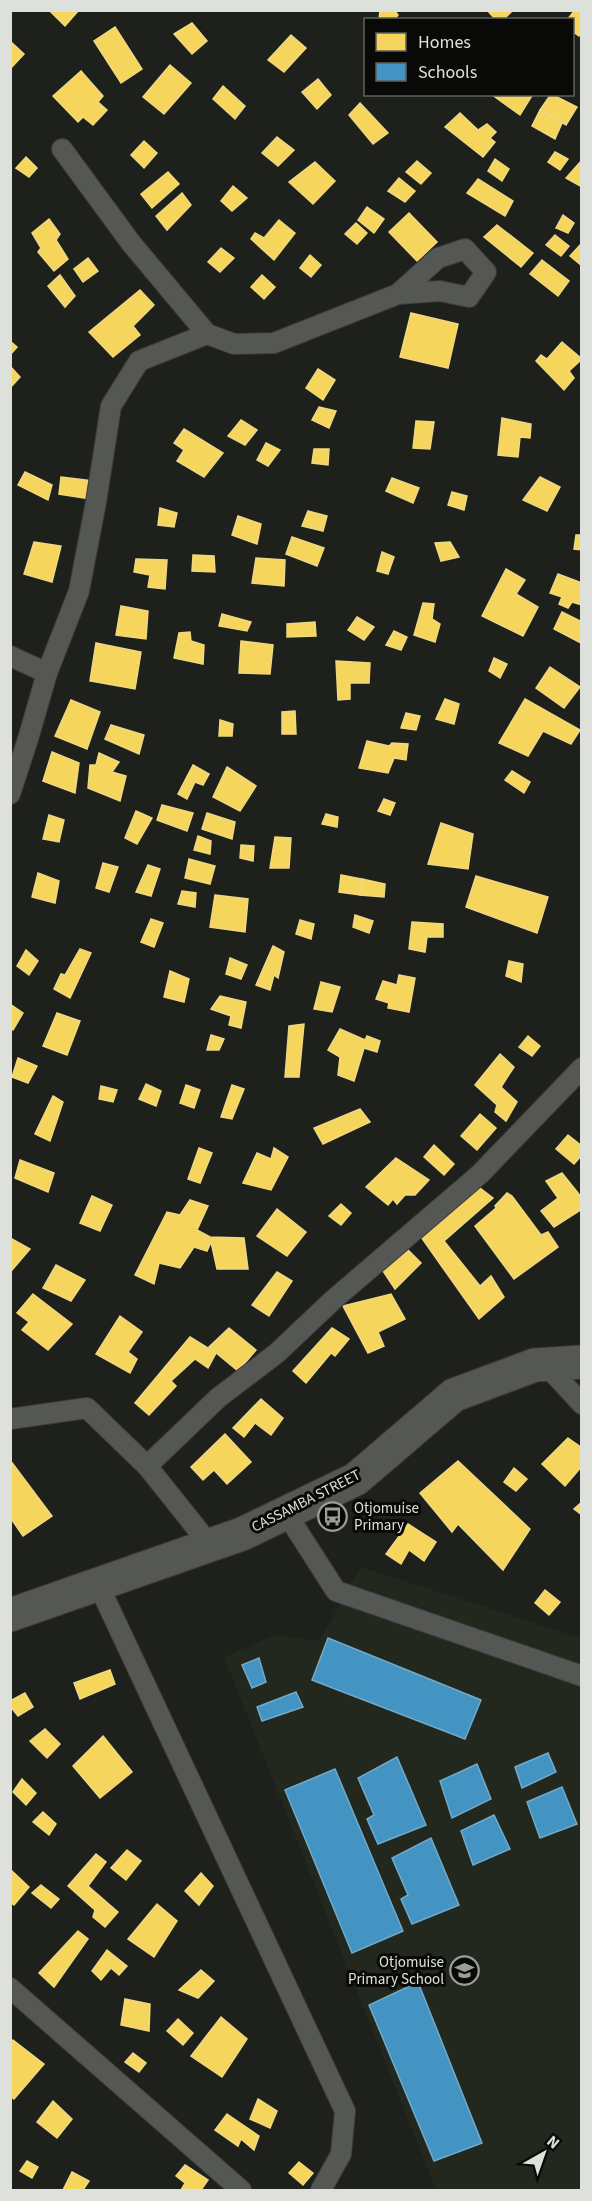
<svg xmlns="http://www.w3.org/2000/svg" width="592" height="2201" font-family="'Source Sans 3',sans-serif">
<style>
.built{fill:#22281d}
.homes{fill:#f6d55c;stroke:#efd882;stroke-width:1.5}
.schools{fill:#4393c3;stroke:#72aaca;stroke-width:1.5}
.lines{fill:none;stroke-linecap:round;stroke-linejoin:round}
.lane-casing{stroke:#3b3c39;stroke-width:22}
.street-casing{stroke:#3b3c39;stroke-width:35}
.lane{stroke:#555754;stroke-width:20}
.street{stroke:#555754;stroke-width:33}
.labels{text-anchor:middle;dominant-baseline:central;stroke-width:6;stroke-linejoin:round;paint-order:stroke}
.street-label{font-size:15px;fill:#dee0db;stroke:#090a07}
.poi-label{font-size:15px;fill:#dee0db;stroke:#090a07;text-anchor:start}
</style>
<rect width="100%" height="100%" fill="#1e201b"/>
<polygon class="built" points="361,1567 581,1638 581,2190 436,2190 224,1657 275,1635 319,1641"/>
<g class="homes">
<polygon points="52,10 77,10 78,11 65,26 51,12"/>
<polygon points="380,10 394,10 398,15 394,20 379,20"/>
<polygon points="487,10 510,10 511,12 503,20 496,20"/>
<polygon points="575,10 582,10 582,32 579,36 572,31 572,20 567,20"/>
<polygon points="192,23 207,41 192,54 174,34"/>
<polygon points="115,27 142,69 121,83 94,41"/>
<polygon points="291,35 306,48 284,72 268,60"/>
<polygon points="10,41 24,54 12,67 10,65"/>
<polygon points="170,65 191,83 164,114 143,97"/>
<polygon points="81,71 103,96 98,102 107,110 93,125 83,117 78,122 53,96"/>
<polygon points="318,79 331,95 317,109 302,92"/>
<polygon points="223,86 245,106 235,119 213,99"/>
<polygon points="491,94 533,94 520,115"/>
<polygon points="551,94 577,107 566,125 540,110"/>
<polygon points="360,103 388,133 373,144 349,115"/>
<polygon points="540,110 562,123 555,139 532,126"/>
<polygon points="460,113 478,130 487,124 496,132 490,138 495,142 483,157 445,127"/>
<polygon points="277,137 294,150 278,166 262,153"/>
<polygon points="144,141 157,153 144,168 131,155"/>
<polygon points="555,152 568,159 560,170 548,162"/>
<polygon points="26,157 37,168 29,177 16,168"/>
<polygon points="495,159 509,169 502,181 488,171"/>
<polygon points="582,160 582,187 566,178"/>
<polygon points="417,161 431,173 421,184 406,172"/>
<polygon points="315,162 335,181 313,204 289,182"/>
<polygon points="168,172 179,184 152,208 141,194"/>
<polygon points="399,178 415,191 405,202 388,191"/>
<polygon points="478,179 513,201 505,216 467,193"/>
<polygon points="233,186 247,198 232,211 221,201"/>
<polygon points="182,193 191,205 167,230 156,216"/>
<polygon points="367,207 384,219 374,233 358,220"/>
<polygon points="409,213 437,242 417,261 389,232"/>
<polygon points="563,215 574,223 568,233 556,228"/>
<polygon points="49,219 60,234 56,240 68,259 54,271 38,252 41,248 32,233"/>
<polygon points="279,220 295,233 274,260 251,239 255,233 264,238"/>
<polygon points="356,223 367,233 357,244 345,234"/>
<polygon points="497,225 533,253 521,267 484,237"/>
<polygon points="555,235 569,246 561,256 546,245"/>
<polygon points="582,243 582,266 570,256"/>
<polygon points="221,248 234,258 220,272 208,262"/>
<polygon points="310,255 321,265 311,277 300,268"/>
<polygon points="88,258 98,271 83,282 74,269"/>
<polygon points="542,260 569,281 558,296 530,274"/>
<polygon points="60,275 75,296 65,307 48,286"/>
<polygon points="262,275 275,287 264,299 251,287"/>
<polygon points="140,290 154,305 133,326 140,335 113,357 89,332"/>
<polygon points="411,313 458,324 448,368 400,357"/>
<polygon points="10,341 17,347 10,355"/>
<polygon points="562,342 582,359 569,371 574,378 564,390 536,361 541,355 547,359"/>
<polygon points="10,366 20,377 10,388"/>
<polygon points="318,369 335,380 323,400 306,388"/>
<polygon points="319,407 336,411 329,428 312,420"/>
<polygon points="502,418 531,424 530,438 520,437 518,457 498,455"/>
<polygon points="241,420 257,430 245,445 228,436"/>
<polygon points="416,421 434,422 430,449 413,448"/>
<polygon points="184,429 223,453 204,477 177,461 184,450 174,443"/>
<polygon points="266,443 280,450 268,466 257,460"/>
<polygon points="314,449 329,449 328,465 312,463"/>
<polygon points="25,472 52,485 48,500 18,485"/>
<polygon points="61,477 93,481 90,499 59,494"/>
<polygon points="540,477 560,487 547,511 523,500"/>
<polygon points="392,478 419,488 413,503 386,491"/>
<polygon points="452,492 467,496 464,510 448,505"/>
<polygon points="160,508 177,513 174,527 158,525"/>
<polygon points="308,511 327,516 323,531 302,526"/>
<polygon points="238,516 261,524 257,544 232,535"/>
<polygon points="576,535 582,535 582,550 574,549"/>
<polygon points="292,537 324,548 317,566 286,554"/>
<polygon points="34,542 61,546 52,582 24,574"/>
<polygon points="450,542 459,557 441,561 435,543"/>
<polygon points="382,552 394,557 388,574 377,571"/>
<polygon points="193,555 214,556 215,572 192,571"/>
<polygon points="256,558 285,560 284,586 252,583"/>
<polygon points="136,559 167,560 165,589 148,587 150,575 134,572"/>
<polygon points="506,569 525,580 516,594 538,607 523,636 482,616"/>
<polygon points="558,574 582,583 582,605 572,602 568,608 559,604 562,597 550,593"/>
<polygon points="423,603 434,604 432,619 440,624 435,642 414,635"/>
<polygon points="121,606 148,611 146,639 116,635"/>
<polygon points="562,612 582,622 581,643 554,629"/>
<polygon points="222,614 251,622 247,631 219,626"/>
<polygon points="357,617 374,627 364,640 348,630"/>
<polygon points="315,622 316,636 287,637 287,624"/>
<polygon points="394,631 407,637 401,650 386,645"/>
<polygon points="190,632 191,641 204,645 203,664 174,658 179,633"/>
<polygon points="241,641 273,645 270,674 239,673"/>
<polygon points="96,643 141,652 135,689 90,681"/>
<polygon points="494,658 507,664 500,678 489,671"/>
<polygon points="336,661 370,663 369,683 350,683 350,699 338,700"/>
<polygon points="550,667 580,687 564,708 536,688"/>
<polygon points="445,699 459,704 454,724 436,719"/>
<polygon points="525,699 580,730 571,744 543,731 528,756 499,743"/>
<polygon points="71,700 100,712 87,749 55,736"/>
<polygon points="295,711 296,734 282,734 282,712"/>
<polygon points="406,713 420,716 416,730 401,728"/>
<polygon points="220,720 233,724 232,736 219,736"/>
<polygon points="111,725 144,735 139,754 105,739"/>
<polygon points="367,741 389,746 392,743 408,744 406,760 394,758 388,773 359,768"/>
<polygon points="52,752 79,763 75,793 43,781"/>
<polygon points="99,753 119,762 112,772 126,776 120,801 88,788 90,765 96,765"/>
<polygon points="193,765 209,774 203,785 195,782 187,799 178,794"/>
<polygon points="227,767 256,786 240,811 213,797"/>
<polygon points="512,771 530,782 524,793 505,780"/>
<polygon points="384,799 395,803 390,815 378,811"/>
<polygon points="162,805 193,813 187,831 157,820"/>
<polygon points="136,811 152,818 137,844 125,838"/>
<polygon points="207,813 235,822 232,839 202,829"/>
<polygon points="326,814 338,817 337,827 322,824"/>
<polygon points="49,815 64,820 59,842 43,839"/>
<polygon points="441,823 473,834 468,869 428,864"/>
<polygon points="198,836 211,841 210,854 194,850"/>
<polygon points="275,837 291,838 289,868 270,868"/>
<polygon points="241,845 254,846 253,861 240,858"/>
<polygon points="189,859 215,866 210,884 185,878"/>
<polygon points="103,863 118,867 109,892 96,888"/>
<polygon points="148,865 160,869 151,896 136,892"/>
<polygon points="38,873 59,881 55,903 32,897"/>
<polygon points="341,875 362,879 360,895 339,892"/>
<polygon points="476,876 548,897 537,933 466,907"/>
<polygon points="362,879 385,884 384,897 360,895"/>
<polygon points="182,891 196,893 195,907 178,904"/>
<polygon points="215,895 248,899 245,932 210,927"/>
<polygon points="355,915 373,921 369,933 353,927"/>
<polygon points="151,919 163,923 154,947 141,942"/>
<polygon points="300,920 314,924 311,939 296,934"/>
<polygon points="412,922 443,924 443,937 427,937 425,952 409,949"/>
<polygon points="273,946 284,952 278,978 274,975 270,990 256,985"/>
<polygon points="80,949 91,953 70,998 54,989 61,974 65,975"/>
<polygon points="26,950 38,961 29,975 17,966"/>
<polygon points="230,958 247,965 241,979 226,974"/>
<polygon points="509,961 523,964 521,982 506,976"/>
<polygon points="170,971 189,979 184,1002 164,997"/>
<polygon points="399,975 415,978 409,1012 388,1008 389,1003 376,999 383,981 397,985"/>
<polygon points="321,982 340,987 332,1012 314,1009"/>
<polygon points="220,996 246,1002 241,1028 229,1025 231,1016 211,1009"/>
<polygon points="10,1004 23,1013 13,1030 10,1028"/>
<polygon points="57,1013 80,1021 67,1055 43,1046"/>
<polygon points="304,1024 299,1077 285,1077 289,1026"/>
<polygon points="340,1029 365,1040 367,1036 380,1041 377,1052 364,1048 354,1081 338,1075 340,1057 328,1050"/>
<polygon points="211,1035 224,1039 219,1050 207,1050"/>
<polygon points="528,1036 540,1046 532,1056 519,1047"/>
<polygon points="500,1054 514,1067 501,1087 517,1102 506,1121 495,1112 497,1105 475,1085"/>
<polygon points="18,1058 37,1066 28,1083 12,1077"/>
<polygon points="146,1084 161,1091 156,1106 139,1099"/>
<polygon points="186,1085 200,1090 194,1108 180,1103"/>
<polygon points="232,1085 244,1089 232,1119 221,1117"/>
<polygon points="101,1086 117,1090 113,1102 99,1099"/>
<polygon points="53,1096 63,1102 50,1141 35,1134"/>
<polygon points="360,1109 370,1122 323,1144 314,1128"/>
<polygon points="480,1114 496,1128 477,1150 461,1136"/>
<polygon points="568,1135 582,1146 582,1155 574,1164 556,1149"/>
<polygon points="434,1145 454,1164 444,1175 424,1157"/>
<polygon points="199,1148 212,1153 200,1183 188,1179"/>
<polygon points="274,1148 288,1157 271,1190 243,1183 257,1153 271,1159"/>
<polygon points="396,1158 429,1180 415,1195 405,1195 397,1204 393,1199 388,1205 366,1187"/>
<polygon points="20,1160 54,1173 48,1192 15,1178"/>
<polygon points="562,1173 582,1198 582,1209 554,1227 541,1211 558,1198 546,1181"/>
<polygon points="480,1188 493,1198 444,1241 480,1286 491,1276 504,1297 479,1319 421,1237"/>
<polygon points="507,1193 512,1196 541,1235 548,1232 558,1247 514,1279 475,1226 496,1208 495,1206"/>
<polygon points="92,1196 112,1205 100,1231 80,1223"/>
<polygon points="190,1200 208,1206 197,1230 210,1237 244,1238 248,1269 217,1269 211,1242 207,1251 194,1247 180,1268 159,1263 154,1284 135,1275 167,1212 180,1215"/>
<polygon points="341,1204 351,1213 341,1225 329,1216"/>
<polygon points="277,1209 306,1232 287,1256 257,1236"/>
<polygon points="10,1238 30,1249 12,1270 10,1269"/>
<polygon points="408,1250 421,1263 395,1289 383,1271"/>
<polygon points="56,1265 85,1280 71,1301 43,1288"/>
<polygon points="277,1272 292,1281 269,1316 252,1305"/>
<polygon points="33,1294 72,1324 48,1350 22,1330 29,1322 17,1313"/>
<polygon points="391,1294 405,1319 378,1332 384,1346 368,1353 343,1306"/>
<polygon points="120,1316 142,1332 128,1352 137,1359 130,1373 96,1354"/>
<polygon points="229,1328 256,1350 238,1371 209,1347"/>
<polygon points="332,1328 349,1339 335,1356 331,1353 306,1383 293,1371"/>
<polygon points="190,1337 216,1353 208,1368 195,1359 171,1381 176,1386 149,1415 135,1403"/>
<polygon points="261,1399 283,1418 271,1435 255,1423 244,1437 233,1428"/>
<polygon points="225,1434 251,1462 227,1484 214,1470 203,1480 191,1467"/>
<polygon points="568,1438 582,1448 582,1466 565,1486 542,1464"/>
<polygon points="10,1460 52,1516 23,1536 10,1517"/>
<polygon points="458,1461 530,1529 503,1570 458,1524 452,1532 420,1493"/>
<polygon points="514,1468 527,1479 516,1491 504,1482"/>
<polygon points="582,1502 582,1515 574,1509"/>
<polygon points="408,1524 436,1542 424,1561 409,1550 401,1564 386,1554"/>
<polygon points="545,1590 560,1602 549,1615 535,1603"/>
<polygon points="110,1670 115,1684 80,1699 74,1683"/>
<polygon points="25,1693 33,1707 18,1716 10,1706 10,1701"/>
<polygon points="45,1729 60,1744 47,1758 30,1741"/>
<polygon points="103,1736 132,1772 100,1798 73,1766"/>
<polygon points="22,1779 36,1793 26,1805 13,1792"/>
<polygon points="43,1812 56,1824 49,1835 33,1822"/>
<polygon points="127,1850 141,1861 126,1880 111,1868"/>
<polygon points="96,1854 106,1862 88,1886 118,1912 105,1927 93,1917 95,1910 68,1886"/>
<polygon points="12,1871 29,1887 14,1905 10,1902"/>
<polygon points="201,1873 213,1886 199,1905 185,1891"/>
<polygon points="41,1885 59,1899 51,1908 32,1893"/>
<polygon points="157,1904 177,1921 154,1957 128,1939"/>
<polygon points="78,1931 88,1939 54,1987 39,1973"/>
<polygon points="107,1950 127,1966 119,1975 111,1968 101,1980 92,1971"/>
<polygon points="201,1970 214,1981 198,1998 179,1990"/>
<polygon points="125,1999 150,2004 149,2031 121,2025"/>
<polygon points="221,2017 247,2039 222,2077 191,2056"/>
<polygon points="178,2019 193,2033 183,2045 167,2031"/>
<polygon points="13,2040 44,2064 14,2099 10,2096 10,2044"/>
<polygon points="133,2053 146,2063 139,2072 125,2062"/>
<polygon points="258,2099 277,2111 270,2128 250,2119"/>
<polygon points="53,2101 72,2119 57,2138 37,2122"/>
<polygon points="227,2114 259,2136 254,2150 241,2139 238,2146 215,2130"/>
<polygon points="27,2161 38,2167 32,2178 20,2171"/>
<polygon points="299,2162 313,2173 303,2185 289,2173"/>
<polygon points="185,2165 208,2180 201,2190 181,2190 185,2183 176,2176"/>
<polygon points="72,2172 89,2181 83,2190 63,2190"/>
</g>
<g class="schools">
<polygon points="328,1638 481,1700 465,1739 312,1680"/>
<polygon points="259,1658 266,1682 252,1688 242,1665"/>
<polygon points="296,1692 303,1707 262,1721 257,1707"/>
<polygon points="548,1753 556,1772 522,1788 515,1767"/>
<polygon points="397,1757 426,1825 378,1844 367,1819 374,1815 358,1778"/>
<polygon points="477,1764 491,1799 452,1818 440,1781"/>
<polygon points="335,1769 403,1931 352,1953 285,1790"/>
<polygon points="562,1787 577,1824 540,1838 527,1802"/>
<polygon points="494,1815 510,1849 473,1865 461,1831"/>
<polygon points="431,1838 459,1905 412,1924 401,1899 408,1895 392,1858"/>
<polygon points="418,1982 482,2143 434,2161 369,2005"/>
</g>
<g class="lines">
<defs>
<g id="lane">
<polyline points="62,149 131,243 207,334 234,344 274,343 398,294 440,291 469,297 486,272 465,249 438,258 398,294"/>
<polyline points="10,656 47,673"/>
<polyline points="10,794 28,739 47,673 79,591 96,502 111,406 139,361 207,334"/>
<polyline points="545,1364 582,1404"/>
<polyline points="10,1419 87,1408 147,1466 210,1545"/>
<polyline points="147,1466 218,1398 277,1353 333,1300 480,1174 582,1068"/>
<polyline points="286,1513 336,1591 582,1676"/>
<polyline points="98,1584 345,2111 341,2154 321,2190"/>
<polyline points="10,1988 241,2190"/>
</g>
<polyline id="street" points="10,1615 242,1534 356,1479 454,1395 535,1365 582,1362"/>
</defs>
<use href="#lane" class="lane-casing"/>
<use href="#street" class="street-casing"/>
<use href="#lane" class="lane"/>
<use href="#street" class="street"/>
</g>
<defs>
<symbol id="bus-ring" viewBox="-11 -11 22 22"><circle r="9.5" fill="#090a07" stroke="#9b9d98" stroke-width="1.5"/><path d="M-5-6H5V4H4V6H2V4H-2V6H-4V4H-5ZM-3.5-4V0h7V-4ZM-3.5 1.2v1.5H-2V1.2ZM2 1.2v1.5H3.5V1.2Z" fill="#9b9d98"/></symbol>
<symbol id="school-ring" viewBox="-11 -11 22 22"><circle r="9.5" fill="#090a07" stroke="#9b9d98" stroke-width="1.5"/><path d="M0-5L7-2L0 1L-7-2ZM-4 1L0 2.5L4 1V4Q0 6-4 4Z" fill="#9b9d98"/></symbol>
</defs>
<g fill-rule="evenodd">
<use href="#bus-ring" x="316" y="1500" width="33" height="33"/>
<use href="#school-ring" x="448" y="1954" width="33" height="33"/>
</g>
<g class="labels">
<g class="street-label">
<text transform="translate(306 1501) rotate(-27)">CASSAMBA STREET</text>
</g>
<g class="poi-label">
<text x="354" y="1508">Otjomuise<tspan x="354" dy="17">Primary</tspan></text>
<text x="444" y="1962" text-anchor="end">Otjomuise<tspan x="444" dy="17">Primary School</tspan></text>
</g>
</g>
<rect width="592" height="2201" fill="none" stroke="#dee0db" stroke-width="24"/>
<rect x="364" y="18" width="210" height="78" fill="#090a07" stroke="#5e605c" stroke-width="1.5"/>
<rect x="376" y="33" width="30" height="18" fill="#f6d55c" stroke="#5e605c" stroke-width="1.5"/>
<text x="418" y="48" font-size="18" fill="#dee0db">Homes</text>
<rect x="376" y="63" width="30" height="18" fill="#4393c3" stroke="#5e605c" stroke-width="1.5"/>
<text x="418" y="78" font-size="18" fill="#dee0db">Schools</text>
<g transform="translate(544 2153) rotate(40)" stroke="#090a07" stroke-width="4.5" paint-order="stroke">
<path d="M0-4.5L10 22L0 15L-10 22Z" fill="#dee0db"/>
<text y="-9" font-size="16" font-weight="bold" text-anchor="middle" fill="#dee0db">N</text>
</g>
</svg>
